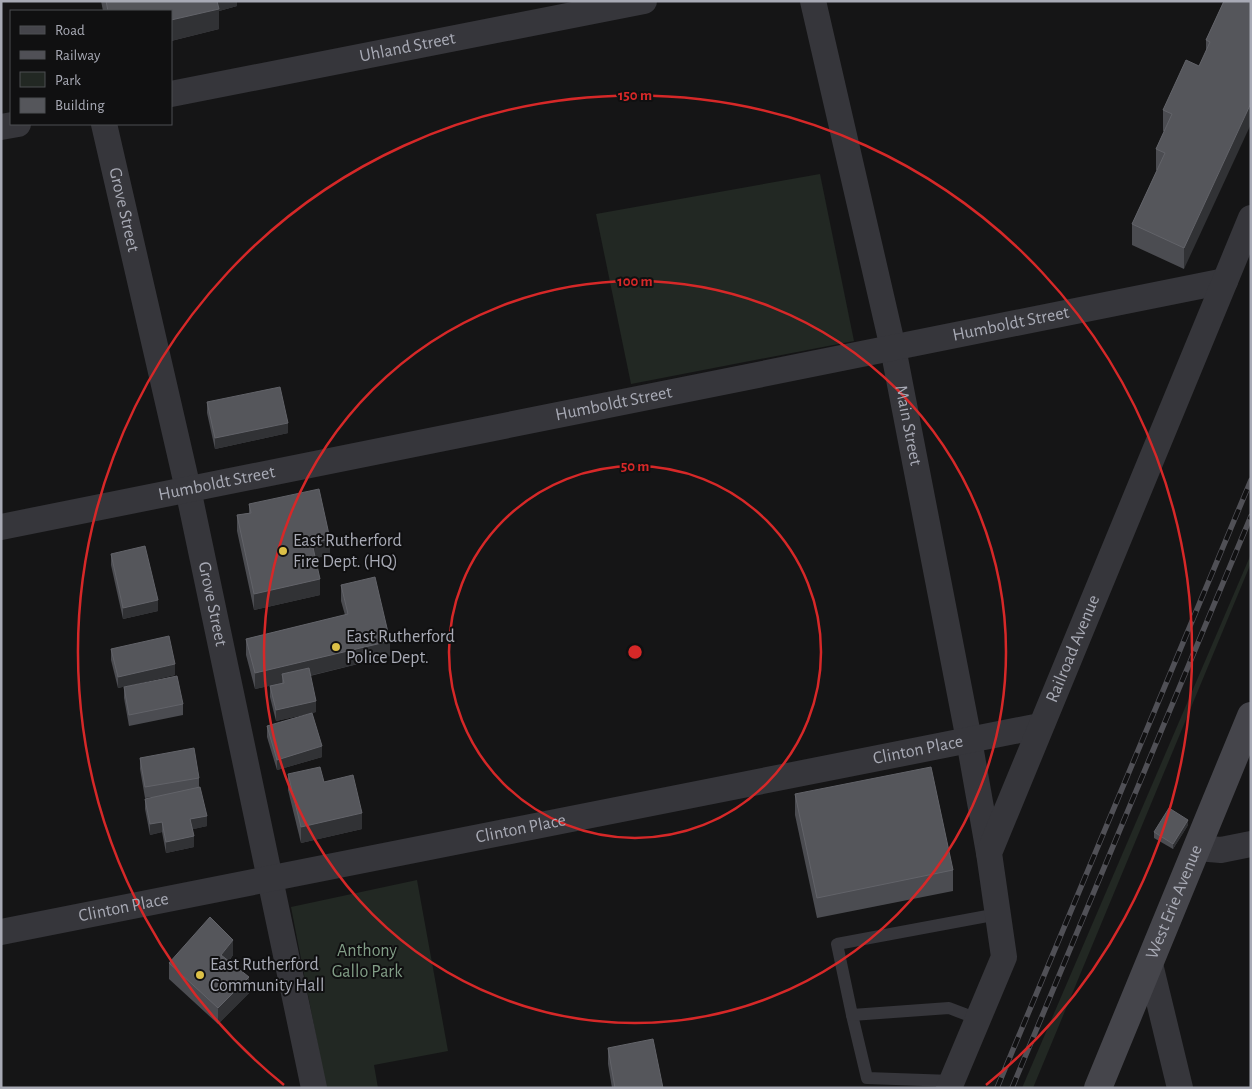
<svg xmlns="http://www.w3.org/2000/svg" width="1252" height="1089" font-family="'Alegreya Sans',sans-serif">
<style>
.green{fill:#222823}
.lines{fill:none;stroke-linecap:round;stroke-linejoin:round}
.lane{stroke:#36363b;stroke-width:12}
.street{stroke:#36363b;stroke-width:26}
.secondary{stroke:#45454b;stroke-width:28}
.rail-casing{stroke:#505056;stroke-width:5.5}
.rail{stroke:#101011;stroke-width:4;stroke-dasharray:11;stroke-linecap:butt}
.wall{fill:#4b4c51}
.shaded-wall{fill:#313235}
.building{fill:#55565b;stroke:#626369}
.ring{fill:none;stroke:#d62828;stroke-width:2.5}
.poi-dot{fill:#dcc047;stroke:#101011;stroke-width:2}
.labels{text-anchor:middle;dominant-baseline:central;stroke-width:4;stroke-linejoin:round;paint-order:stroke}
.street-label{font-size:18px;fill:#a8aab5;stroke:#101011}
.poi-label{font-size:18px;fill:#a8aab5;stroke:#101011;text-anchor:start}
.park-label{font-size:18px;fill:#829e87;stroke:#101011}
.centre{fill:#d62828;stroke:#101011;stroke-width:2.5}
.ring-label{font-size:15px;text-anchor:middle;font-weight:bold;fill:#d62828;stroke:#101011;stroke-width:4;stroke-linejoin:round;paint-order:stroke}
</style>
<rect width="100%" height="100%" fill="#151516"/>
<g class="green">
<polygon points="820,174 854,341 631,384 596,214"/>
<polygon points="1251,554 1251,563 1033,1088 1022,1088"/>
<polygon points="417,880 448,1051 374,1065 378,1088 326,1088 291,907"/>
</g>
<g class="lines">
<g class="lane">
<polyline points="852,1015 867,1078 952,1081"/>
<polyline points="978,1019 949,1008 852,1015 837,944 998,914"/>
</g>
<g class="street">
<path id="s1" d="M813,1L893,348L969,740L989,853"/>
<path id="s2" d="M171,94L644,1"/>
<path id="s3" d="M104,124L188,489L314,1088"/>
<polyline points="1,127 18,124"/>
<path id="s4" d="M1,527L1225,281"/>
<polyline points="1197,848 1221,850 1251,844"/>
<path id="s5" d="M1,932L1040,726"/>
<polyline points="1150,964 1180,1088"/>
<path id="s6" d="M949,1088L1004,957L989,853L1251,218"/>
</g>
<path class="secondary" id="s7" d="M1098,1088L1251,716"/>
<defs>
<g id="rail">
<polyline points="997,1088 1251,480"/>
<polyline points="1012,1088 1251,516"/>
</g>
</defs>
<use href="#rail" class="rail-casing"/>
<use href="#rail" class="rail"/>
</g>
<g class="wall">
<polygon points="101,1 237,1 237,6 219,11 219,29 171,41 171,11 103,11"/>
<polygon points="1224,1 1184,269 1132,245 1132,224 1157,170 1156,170 1156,149 1164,131 1163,131 1163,110 1199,66 1206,52 1206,40"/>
<polygon points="207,402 288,433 215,449 207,413"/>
<polygon points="249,504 330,555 316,558 320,595 254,610 237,531 237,515 249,513"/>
<polygon points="111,554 158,611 123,619 111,565"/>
<polygon points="341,585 390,656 310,676 316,712 276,721 270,697 270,686 282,683 255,689 246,655 246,639 345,615 341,601"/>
<polygon points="111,649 175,675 118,688 111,660"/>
<polygon points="124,687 183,704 183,715 129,726 124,698"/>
<polygon points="267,726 322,757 277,770 267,737"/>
<polygon points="140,758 199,778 199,787 207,826 193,829 194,847 166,853 162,832 150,835 145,809 145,799 155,797 145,798 140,769"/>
<polygon points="288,774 324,782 362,829 301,843 288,790"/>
<polygon points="795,794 953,870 953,891 817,918 795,815"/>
<polygon points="1188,825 1173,849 1154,838 1154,832"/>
<polygon points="233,955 229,961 249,993 218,1024 169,979 169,963"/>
<polygon points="608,1048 663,1088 612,1088 608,1064"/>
</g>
<g class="shaded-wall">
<polygon points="215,1 237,1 237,6 219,11 219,29 171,41 171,20"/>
<polygon points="1251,103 1251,124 1184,269 1184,248"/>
<polygon points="288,423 288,433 215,449 215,438"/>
<polygon points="330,539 330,555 312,559 312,543"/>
<polygon points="320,579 320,595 254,610 254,594"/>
<polygon points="158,600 158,611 123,619 123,608"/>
<polygon points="390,641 390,656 284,682 282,674 282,683 255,689 255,673"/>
<polygon points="175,664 175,675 118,688 118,677"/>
<polygon points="316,701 316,712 276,721 276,710"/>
<polygon points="322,746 322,757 277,770 277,760"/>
<polygon points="362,813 362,829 301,843 301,827"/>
<polygon points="207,816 207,826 190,830 190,819"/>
<polygon points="1188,820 1188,825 1173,849 1173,844"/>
<polygon points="162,822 162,832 150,835 150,824"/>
<polygon points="194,836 194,847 166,853 166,842"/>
<polygon points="233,940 233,955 221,971 221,955"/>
<polygon points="249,977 249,993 218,1024 218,1008"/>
</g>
<g class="building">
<polygon points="106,1 217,1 219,9 171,20 171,11 108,11"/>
<polygon points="1224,1 1251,1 1251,103 1184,248 1132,224 1165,153 1156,149 1172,114 1163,110 1186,60 1199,66 1210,42 1206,40"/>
<polygon points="280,387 288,423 215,438 207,402"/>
<polygon points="319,489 330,539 312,543 320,579 254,594 237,515 251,513 249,504"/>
<polygon points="145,546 158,600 123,608 111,554"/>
<polygon points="375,577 390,641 255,673 246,639 348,614 341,585"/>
<polygon points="169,636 175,664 118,677 111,649"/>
<polygon points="309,668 316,701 276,710 270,686 284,683 282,674"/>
<polygon points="177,676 183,704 129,715 124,687"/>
<polygon points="312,713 322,746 277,760 267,726"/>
<polygon points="194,748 199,778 145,787 140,758"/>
<polygon points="320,767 324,782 353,775 362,813 301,827 288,774"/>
<polygon points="931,767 953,870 817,898 795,794"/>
<polygon points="200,787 207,816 190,819 194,836 166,842 162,822 150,824 145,799"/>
<polygon points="1169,808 1188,820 1173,844 1154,832"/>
<polygon points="210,917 233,940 221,955 249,977 218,1008 169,963"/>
<polygon points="653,1039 663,1088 615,1088 608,1048"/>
</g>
<g class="ring">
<circle cx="635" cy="652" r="186"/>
<circle cx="635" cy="652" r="371"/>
<path d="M284 1085A557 557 0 1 1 986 1085"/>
</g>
<g class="poi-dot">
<circle cx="283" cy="551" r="5"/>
<circle cx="336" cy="647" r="5"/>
<circle cx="200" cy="975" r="5"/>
</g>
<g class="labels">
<g class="street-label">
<text stroke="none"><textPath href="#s2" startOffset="241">Uhland Street</textPath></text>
<text stroke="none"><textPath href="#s3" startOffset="88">Grove Street</textPath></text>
<text stroke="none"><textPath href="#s4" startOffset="1030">Humboldt Street</textPath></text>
<text stroke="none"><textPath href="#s4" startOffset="625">Humboldt Street</textPath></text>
<text stroke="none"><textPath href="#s1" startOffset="435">Main Street</textPath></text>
<text stroke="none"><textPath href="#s4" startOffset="220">Humboldt Street</textPath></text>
<text stroke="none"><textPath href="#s3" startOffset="492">Grove Street</textPath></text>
<text stroke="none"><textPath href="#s6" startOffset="468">Railroad Avenue</textPath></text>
<text stroke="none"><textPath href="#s5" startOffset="935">Clinton Place</textPath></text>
<text stroke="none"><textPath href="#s5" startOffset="530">Clinton Place</textPath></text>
<text stroke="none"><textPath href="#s7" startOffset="201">West Erie Avenue</textPath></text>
<text stroke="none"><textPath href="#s5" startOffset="125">Clinton Place</textPath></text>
</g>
<g class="poi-label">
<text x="293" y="541">East Rutherford<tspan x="293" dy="21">Fire Dept. (HQ)</tspan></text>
<text x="346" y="637">East Rutherford<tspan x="346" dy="21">Police Dept.</tspan></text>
<text x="210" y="965">East Rutherford<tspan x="210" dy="21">Community Hall</tspan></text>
</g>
<g class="park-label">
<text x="367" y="951">Anthony<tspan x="367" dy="21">Gallo Park</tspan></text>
</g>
</g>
<circle cx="635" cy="652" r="8" class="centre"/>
<g class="ring-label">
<text x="635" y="100">150 m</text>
<text x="635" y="286">100 m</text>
<text x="635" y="471">50 m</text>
</g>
<rect width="1252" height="1089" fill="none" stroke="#a8aab5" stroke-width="5"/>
<rect x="10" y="10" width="162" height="115" fill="#101011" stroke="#4d4e53"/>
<rect x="20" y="26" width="25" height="8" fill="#45454b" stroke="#4d4e53"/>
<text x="55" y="35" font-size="15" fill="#a8aab5">Road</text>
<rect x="20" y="51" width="25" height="8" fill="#505056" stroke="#4d4e53"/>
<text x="55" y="60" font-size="15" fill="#a8aab5">Railway</text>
<rect x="20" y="72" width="25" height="15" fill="#222823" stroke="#4d4e53"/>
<text x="55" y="85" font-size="15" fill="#a8aab5">Park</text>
<rect x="20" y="98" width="25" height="15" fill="#55565b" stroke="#4d4e53"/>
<text x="55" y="110" font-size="15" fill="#a8aab5">Building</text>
</svg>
